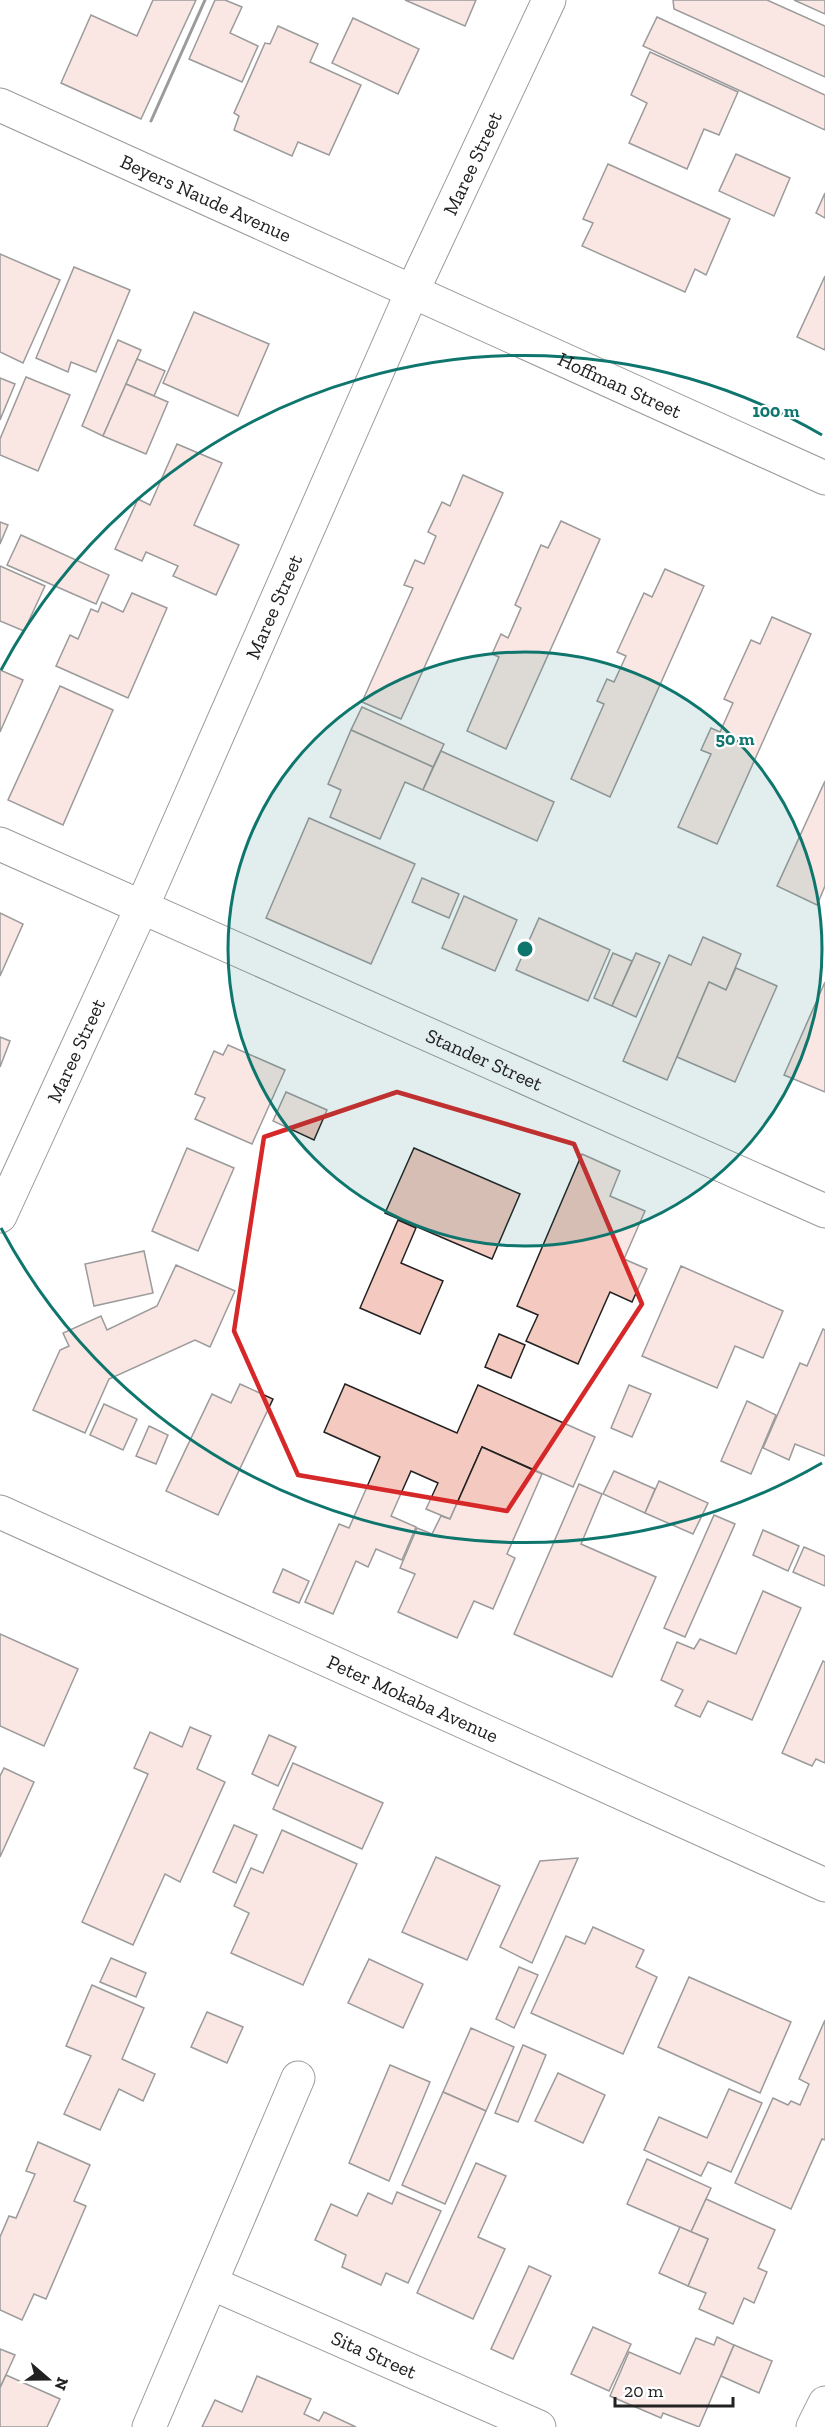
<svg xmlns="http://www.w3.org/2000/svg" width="825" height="2427" font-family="'Zilla Slab',serif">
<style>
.building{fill:#f3c9c0;stroke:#222;stroke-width:1.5}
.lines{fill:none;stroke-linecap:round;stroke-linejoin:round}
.street-casing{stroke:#222;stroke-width:35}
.street{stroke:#fff;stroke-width:33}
.wall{stroke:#222;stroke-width:3}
.marked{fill:none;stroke:#d62828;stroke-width:4.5;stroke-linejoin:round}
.ring{fill:none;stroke:#0f766e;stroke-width:3}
.labels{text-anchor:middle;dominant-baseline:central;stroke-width:4.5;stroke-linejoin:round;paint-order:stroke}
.street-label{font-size:20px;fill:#222;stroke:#fff}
.centre{fill:#0f766e;stroke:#fff;stroke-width:3}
.ring-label{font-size:18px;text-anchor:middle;font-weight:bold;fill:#0f766e;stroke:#fff;stroke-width:4.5;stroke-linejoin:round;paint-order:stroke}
</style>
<rect width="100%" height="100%" fill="#fff"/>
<g class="building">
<polygon points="153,0 196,0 141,119 61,83 91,15 137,36"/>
<polygon points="215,0 225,0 242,7 230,33 258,46 242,82 189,59"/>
<polygon points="405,0 476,0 465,26"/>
<polygon points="673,0 767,0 825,26 825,77 674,9"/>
<polygon points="794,0 825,0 825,14"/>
<polygon points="657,17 825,95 825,130 643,46"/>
<polygon points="353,18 419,49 398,94 332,63"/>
<polygon points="278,26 318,44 310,62 361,85 329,155 298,142 292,156 234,130 239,116 234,113 265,43 270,44"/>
<polygon points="650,52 738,92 719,135 704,129 687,169 629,143 647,103 631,95"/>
<polygon points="736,154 790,178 774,216 719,191"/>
<polygon points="608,164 730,219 706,275 695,269 685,292 582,246 593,223 583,219"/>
<polygon points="825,193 825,218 816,213"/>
<polygon points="0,254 60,280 23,363 0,352"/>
<polygon points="74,267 130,290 96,372 71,362 68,372 36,358"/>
<polygon points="825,276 825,350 797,337"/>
<polygon points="194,312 269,344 238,416 163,383"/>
<polygon points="118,340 141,350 103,436 82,426"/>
<polygon points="137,359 165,371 154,396 126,384"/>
<polygon points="26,377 70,395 38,471 0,455 0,439"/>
<polygon points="0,378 15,384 0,420"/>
<polygon points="126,384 168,402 146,454 103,436"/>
<polygon points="177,444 222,463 194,525 239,545 216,595 173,576 178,566 146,552 142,561 115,549 138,499 150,505"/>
<polygon points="463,475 503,493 401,719 362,702 413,588 404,585 415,560 424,564 436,536 428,532 442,502 450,506"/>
<polygon points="561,521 600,539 506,749 467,731 499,657 492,654 501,634 508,638 521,608 515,605 541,545 548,548"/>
<polygon points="0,522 8,525 0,544"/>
<polygon points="21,535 109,575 96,604 7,565"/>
<polygon points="0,566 45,586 24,631 0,621"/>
<polygon points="665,569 704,586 610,797 571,779 604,704 597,701 607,679 614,682 626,656 617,652 644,593 652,597"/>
<polygon points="132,593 167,608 128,698 56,666 70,635 78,639 91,609 98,612 102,602 123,612"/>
<polygon points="772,617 811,634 717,844 678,827 711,754 701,750 711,728 720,732 733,703 724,699 751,640 760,644"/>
<polygon points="0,670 23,680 0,732"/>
<polygon points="60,686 113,710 63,825 8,800"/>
<polygon points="362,707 444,744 433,767 351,730"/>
<polygon points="351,730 433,767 423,790 405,782 380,839 330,817 341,790 328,784"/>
<polygon points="441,751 554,802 537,841 423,790"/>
<polygon points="825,781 825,886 817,905 777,886"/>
<polygon points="309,818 415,864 371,964 266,918"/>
<polygon points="422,878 459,894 449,918 412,902"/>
<polygon points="464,896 517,920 495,971 442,948"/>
<polygon points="0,913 23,924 0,976"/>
<polygon points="539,918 610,950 588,1001 516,970"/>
<polygon points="703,937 741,954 726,990 709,982 667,1080 623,1061 669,955 691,965"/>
<polygon points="613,953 632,961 612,1006 594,998"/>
<polygon points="636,953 660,963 636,1017 612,1006"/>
<polygon points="736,968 777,986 735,1082 677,1057 709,982 726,990"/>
<polygon points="825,982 825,1092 784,1075"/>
<polygon points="0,1037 10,1041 0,1067"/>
<polygon points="228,1045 285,1070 252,1144 195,1119 205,1098 195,1094 214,1051 223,1055"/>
<polygon points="286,1092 327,1110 314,1140 273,1121"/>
<polygon points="187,1148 234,1168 198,1251 152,1231"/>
<polygon points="414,1148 520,1194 492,1259 385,1213"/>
<polygon points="582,1154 620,1171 610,1196 645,1211 624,1259 647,1269 632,1302 610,1292 578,1364 526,1341 538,1315 517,1306"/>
<polygon points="398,1220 416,1228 401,1263 443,1281 420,1334 360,1308"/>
<polygon points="144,1251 153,1293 94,1306 85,1264"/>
<polygon points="176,1265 235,1291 210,1347 195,1340 109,1379 85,1433 33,1410 60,1350 69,1346 63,1333 101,1316 107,1330 157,1306"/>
<polygon points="681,1266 783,1311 763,1358 735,1346 717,1388 642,1356"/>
<polygon points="823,1329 825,1330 825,1456 795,1444 789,1460 763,1448 800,1363 807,1366"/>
<polygon points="499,1334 525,1345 511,1378 485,1367"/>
<polygon points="240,1384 273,1399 218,1515 166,1491 212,1394 231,1403"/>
<polygon points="345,1384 457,1433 478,1385 595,1437 573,1487 482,1447 450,1519 426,1509 438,1483 411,1471 391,1516 416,1527 402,1560 376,1549 368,1567 356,1561 333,1614 305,1602 339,1524 349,1528 380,1457 324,1432"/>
<polygon points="629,1385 651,1394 632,1437 611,1428"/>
<polygon points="747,1401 776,1415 751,1474 721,1461"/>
<polygon points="104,1404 137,1419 123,1450 90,1435"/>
<polygon points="149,1426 168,1435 156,1464 136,1456"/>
<polygon points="482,1447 542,1474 507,1554 515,1558 493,1609 474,1601 457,1638 398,1612 415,1574 400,1568 417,1528 432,1534 441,1516 450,1519"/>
<polygon points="614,1471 655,1489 645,1513 603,1494"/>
<polygon points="659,1481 708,1503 693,1534 645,1513"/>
<polygon points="579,1484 602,1494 581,1544 656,1577 612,1677 514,1634"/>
<polygon points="714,1515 735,1524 685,1637 664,1628"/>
<polygon points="763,1530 799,1546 788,1571 753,1555"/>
<polygon points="804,1547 825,1556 825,1586 793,1572"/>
<polygon points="283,1569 309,1581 299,1603 273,1592"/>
<polygon points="763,1591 801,1608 752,1720 708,1701 700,1717 675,1706 683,1690 661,1680 677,1642 694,1649 700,1639 736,1654"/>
<polygon points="0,1634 78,1669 44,1746 0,1726"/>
<polygon points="823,1661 825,1662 825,1763 816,1759 812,1766 782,1753"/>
<polygon points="190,1727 211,1736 197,1769 225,1782 180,1882 165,1874 133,1945 82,1922 148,1774 134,1768 150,1732 182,1747"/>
<polygon points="269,1735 296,1747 278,1786 252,1774"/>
<polygon points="293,1763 383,1803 362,1849 273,1809"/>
<polygon points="4,1768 34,1782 0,1857 0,1776"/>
<polygon points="234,1825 257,1835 236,1883 213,1872"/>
<polygon points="282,1830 357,1864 303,1985 231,1953 249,1913 234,1906 251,1868 263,1873"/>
<polygon points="436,1857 500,1886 467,1960 402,1932"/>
<polygon points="578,1858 532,1963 500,1947 540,1861"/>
<polygon points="593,1927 644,1950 636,1967 657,1977 623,2054 531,2013 566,1936 585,1944"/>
<polygon points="111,1958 146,1973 136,1997 100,1982"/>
<polygon points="369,1959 423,1984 403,2028 348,2003"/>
<polygon points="519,1967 538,1975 514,2028 496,2019"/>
<polygon points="689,1977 791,2022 760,2093 658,2047"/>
<polygon points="92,1985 144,2008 122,2059 155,2074 143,2101 119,2089 100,2130 64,2114 91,2056 66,2046"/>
<polygon points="207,2012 243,2027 227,2063 191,2047"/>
<polygon points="825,2020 825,2140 822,2139 791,2209 735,2183 773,2098 788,2105 791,2101 800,2105 809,2084 799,2079"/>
<polygon points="471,2028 514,2047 486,2111 443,2092"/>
<polygon points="523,2045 546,2055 518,2122 495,2113"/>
<polygon points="390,2065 430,2082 389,2181 349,2163"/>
<polygon points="558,2073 605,2095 583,2143 535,2121"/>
<polygon points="729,2089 762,2103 731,2172 708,2162 701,2176 644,2150 659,2117 707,2138"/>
<polygon points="443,2092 486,2111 445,2204 402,2185"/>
<polygon points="38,2142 90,2165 74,2201 86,2206 46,2299 34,2294 22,2320 0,2310 0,2237 9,2216 16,2218 35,2174 26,2171"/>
<polygon points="647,2159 711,2188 691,2232 627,2204"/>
<polygon points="476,2163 506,2176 478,2237 505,2249 473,2319 417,2293"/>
<polygon points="397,2192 441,2211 408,2283 386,2273 381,2285 342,2267 346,2255 315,2240 331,2204 357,2216 368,2193 392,2204"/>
<polygon points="706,2199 775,2230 758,2268 767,2272 754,2303 744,2298 733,2324 699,2309 706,2293 688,2286 708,2239 691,2232"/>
<polygon points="680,2227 708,2239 688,2286 659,2273"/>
<polygon points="529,2266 551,2276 513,2359 491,2349"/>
<polygon points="593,2327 631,2344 609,2391 571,2374"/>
<polygon points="717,2337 734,2345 699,2427 663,2413 661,2418 610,2396 629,2352 680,2374 696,2338 714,2345"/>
<polygon points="734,2345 772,2361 759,2393 721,2376"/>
<polygon points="0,2349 15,2355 0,2388"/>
<polygon points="6,2375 60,2399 47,2427 0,2427 0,2388"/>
<polygon points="257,2376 311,2399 304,2414 319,2421 324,2412 356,2427 202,2427 215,2400 242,2412"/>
</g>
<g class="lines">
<defs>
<g id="street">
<path id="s1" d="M0,105L825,478"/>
<path id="s2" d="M0,844L825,1211"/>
<path id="s3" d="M0,1216L141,909L412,292L549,0"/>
<path id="s4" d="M0,1512L825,1885"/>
<path id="s5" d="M211,2283L539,2427"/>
<polyline points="149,2427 298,2078"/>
<polyline points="813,2427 825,2403"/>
</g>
</defs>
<use href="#street" class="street-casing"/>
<use href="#street" class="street"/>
<polyline class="wall" points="151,121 205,0"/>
</g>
<path d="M0 0H825V2427H0ZM397,1092L574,1144L642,1304L507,1511L298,1475L234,1331L264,1137Z" fill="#fff" fill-opacity=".55" fill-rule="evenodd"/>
<path class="marked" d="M397,1092L574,1144L642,1304L507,1511L298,1475L234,1331L264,1137Z"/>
<circle cx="525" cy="949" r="297" fill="#0f766e" fill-opacity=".12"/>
<g class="ring">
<circle cx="525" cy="949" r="297"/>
<path d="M822 1463A594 594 0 0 1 1 1228M1 670A594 594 0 0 1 822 435"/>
</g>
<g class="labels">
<g class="street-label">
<text stroke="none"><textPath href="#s3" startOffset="1154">Maree Street</textPath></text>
<text stroke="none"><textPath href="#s1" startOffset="226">Beyers Naude Avenue</textPath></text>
<text stroke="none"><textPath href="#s1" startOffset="680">Hoffman Street</textPath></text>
<text stroke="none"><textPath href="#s3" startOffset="668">Maree Street</textPath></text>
<text stroke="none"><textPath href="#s3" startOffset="182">Maree Street</textPath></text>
<text stroke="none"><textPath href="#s2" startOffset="530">Stander Street</textPath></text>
<text stroke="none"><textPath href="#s4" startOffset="453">Peter Mokaba Avenue</textPath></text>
<text stroke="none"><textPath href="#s5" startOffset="178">Sita Street</textPath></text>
</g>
</g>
<circle cx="525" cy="949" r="9" class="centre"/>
<g class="ring-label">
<text x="776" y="417">100 m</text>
<text x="735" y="745">50 m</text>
</g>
<g transform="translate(48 2379) rotate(110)" stroke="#ffffff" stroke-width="4.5" paint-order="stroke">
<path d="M0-4.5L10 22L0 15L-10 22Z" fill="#222222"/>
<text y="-9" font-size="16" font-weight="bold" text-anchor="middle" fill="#222222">N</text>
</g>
<path d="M615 2397v9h118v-9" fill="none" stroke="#222222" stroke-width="3"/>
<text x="624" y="2397" font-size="18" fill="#222222" stroke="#ffffff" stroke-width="4.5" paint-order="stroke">20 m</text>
</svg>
